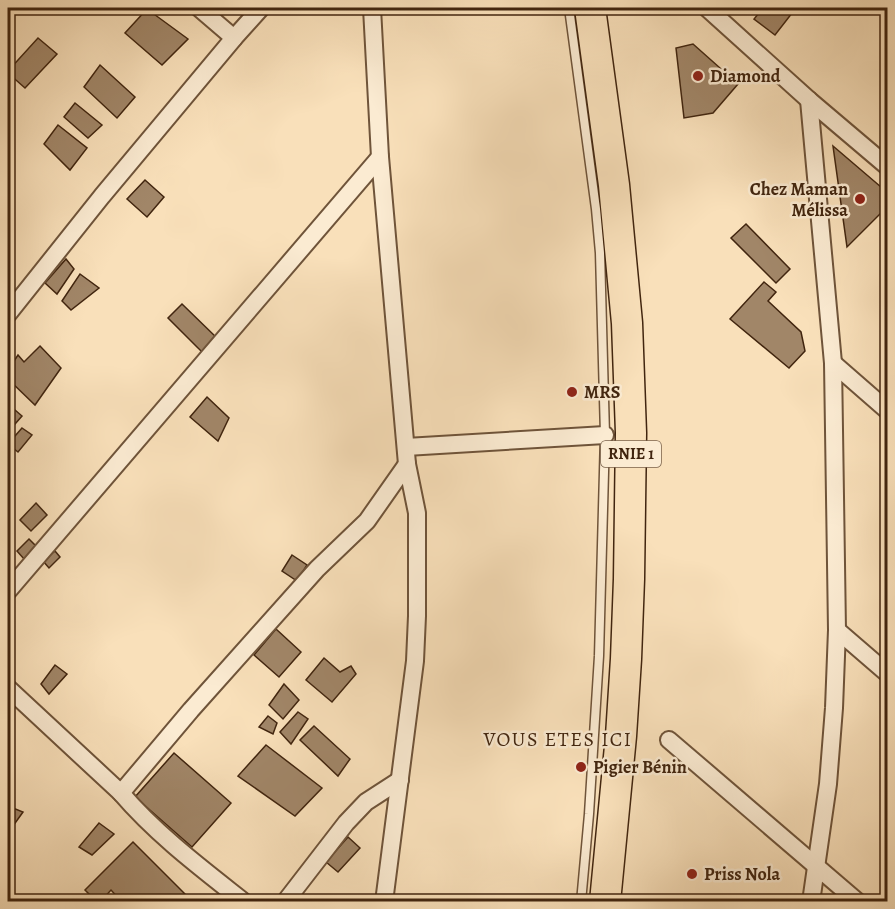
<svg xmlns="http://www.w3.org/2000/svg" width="895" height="909" font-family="Alegreya,serif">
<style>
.building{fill:#a18668;stroke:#41250f;stroke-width:1.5}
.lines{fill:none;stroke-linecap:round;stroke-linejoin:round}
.lane-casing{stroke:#6f543a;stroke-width:11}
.street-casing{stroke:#6f543a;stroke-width:20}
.highway-casing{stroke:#41250f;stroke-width:33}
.lane{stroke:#fbebd2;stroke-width:8}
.street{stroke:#fbebd2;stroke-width:16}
.highway{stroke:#f9e0ba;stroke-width:30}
.poi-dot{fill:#8f2418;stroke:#fbebd2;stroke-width:2}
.labels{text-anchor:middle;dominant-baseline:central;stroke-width:5;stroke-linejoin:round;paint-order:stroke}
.shield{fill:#fbebd2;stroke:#79604a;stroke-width:1.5}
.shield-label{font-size:16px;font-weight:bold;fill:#41250f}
.poi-label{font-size:18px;font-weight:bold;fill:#41250f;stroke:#fbebd2;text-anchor:start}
.neighbourhood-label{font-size:20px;letter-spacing:1.5px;fill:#41250f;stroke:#fbebd2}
</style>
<rect width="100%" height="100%" fill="#f9e0ba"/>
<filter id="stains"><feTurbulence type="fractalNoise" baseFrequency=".00333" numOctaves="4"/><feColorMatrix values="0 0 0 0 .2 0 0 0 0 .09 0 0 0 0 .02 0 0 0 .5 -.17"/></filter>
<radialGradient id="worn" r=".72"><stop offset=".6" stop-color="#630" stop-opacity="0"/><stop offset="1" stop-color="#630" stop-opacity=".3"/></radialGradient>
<g class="building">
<polygon points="763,8 796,8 775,35 754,19"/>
<polygon points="147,9 188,39 162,65 125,33"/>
<polygon points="38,38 57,54 25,88 8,73 8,71"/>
<polygon points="693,44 738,84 713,113 684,118 676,48"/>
<polygon points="100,65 135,97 117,118 84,87"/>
<polygon points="75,103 102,125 88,138 64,117"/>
<polygon points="58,125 87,148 70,170 44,144"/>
<polygon points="833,146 888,193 888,206 847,247"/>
<polygon points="145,180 164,197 147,217 127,199"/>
<polygon points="746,224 790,269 776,283 731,238"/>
<polygon points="66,259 74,269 57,294 45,283"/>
<polygon points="80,274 99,288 71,310 62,301"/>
<polygon points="764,282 776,292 768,301 801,332 805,351 789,368 730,319"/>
<polygon points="182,304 219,340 205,355 168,318"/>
<polygon points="40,346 61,368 35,405 8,379 8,370 18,355 24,362"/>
<polygon points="207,397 229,418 218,441 190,417"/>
<polygon points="8,404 22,416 8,432"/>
<polygon points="22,428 32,435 18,452 8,444"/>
<polygon points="36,503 47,515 31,531 20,520"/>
<polygon points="29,539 36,546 24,559 17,551"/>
<polygon points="55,551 60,557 49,568 43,561"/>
<polygon points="292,555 307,565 297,581 282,571"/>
<polygon points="276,629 301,652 279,677 254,655"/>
<polygon points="324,658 340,672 351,666 356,674 332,702 306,680"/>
<polygon points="55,665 67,674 49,694 41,684"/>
<polygon points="284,684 299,700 283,719 269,705"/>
<polygon points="298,712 308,719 291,744 280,732"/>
<polygon points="268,716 277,723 273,734 259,727"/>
<polygon points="314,726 350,759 338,776 300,740"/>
<polygon points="266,745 322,788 295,816 238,776"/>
<polygon points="174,753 231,803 192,847 135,797"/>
<polygon points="8,806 23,812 8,833"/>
<polygon points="99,823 114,834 92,855 79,847"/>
<polygon points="348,837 360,848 338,872 326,862"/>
<polygon points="133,842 187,896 182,902 122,902 111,890 100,902 97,902 85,890"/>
</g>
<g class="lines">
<defs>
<polyline id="lane" points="569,8 596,209 600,253 605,435 599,656 589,814 581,902"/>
<g id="street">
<polyline points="199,8 234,38"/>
<polyline points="372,8 380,157 407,464 417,513 417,616 415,661 384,902"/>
<polyline points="707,8 809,100 888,167"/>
<polyline points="809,100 833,363 837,630 834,708 828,784 811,902"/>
<polyline points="8,314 102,196 234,38 261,8"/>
<polyline points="833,363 888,411"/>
<polyline points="406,447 605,435"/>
<polyline points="8,591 380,157"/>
<polyline points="837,630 888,674"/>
<path d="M8,688L121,793C157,835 201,868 244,902"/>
<polyline points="669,740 858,902"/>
<polyline points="121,793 191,710 317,569 367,521 407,464"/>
<polyline points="285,902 346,823 366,802 400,780"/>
</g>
<polyline id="highway" points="590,8 614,185 627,323 631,433 629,579 626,659 621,736 605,902"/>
</defs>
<use href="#lane" class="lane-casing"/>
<use href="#street" class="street-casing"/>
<use href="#highway" class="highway-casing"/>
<use href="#lane" class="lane"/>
<use href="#street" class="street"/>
<use href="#highway" class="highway"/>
</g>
<g class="poi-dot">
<circle cx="698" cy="76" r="6"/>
<circle cx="860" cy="199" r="6"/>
<circle cx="572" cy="392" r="6"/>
<circle cx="581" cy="767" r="6"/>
<circle cx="692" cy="874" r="6"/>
</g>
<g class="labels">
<rect class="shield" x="601" y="441" width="60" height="26" rx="4.5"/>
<g class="shield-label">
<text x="631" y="454">RNIE 1</text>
</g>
<g class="poi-label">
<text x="710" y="76">Diamond</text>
<text x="848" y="189" text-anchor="end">Chez Maman<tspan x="848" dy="21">Mélissa</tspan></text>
<text x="584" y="392">MRS</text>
<text x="593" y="767">Pigier Bénin</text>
<text x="704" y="874">Priss Nola</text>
</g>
<g class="neighbourhood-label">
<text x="558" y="739">VOUS ETES ICI</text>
</g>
</g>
<rect width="895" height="909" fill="none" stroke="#f9e0ba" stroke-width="30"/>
<rect x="9" y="9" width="877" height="891" fill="none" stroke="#41250f" stroke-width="3"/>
<rect x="15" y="15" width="865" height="879" fill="none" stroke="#41250f" stroke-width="1.5"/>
<rect width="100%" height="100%" filter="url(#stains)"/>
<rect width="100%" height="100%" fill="url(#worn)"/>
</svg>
